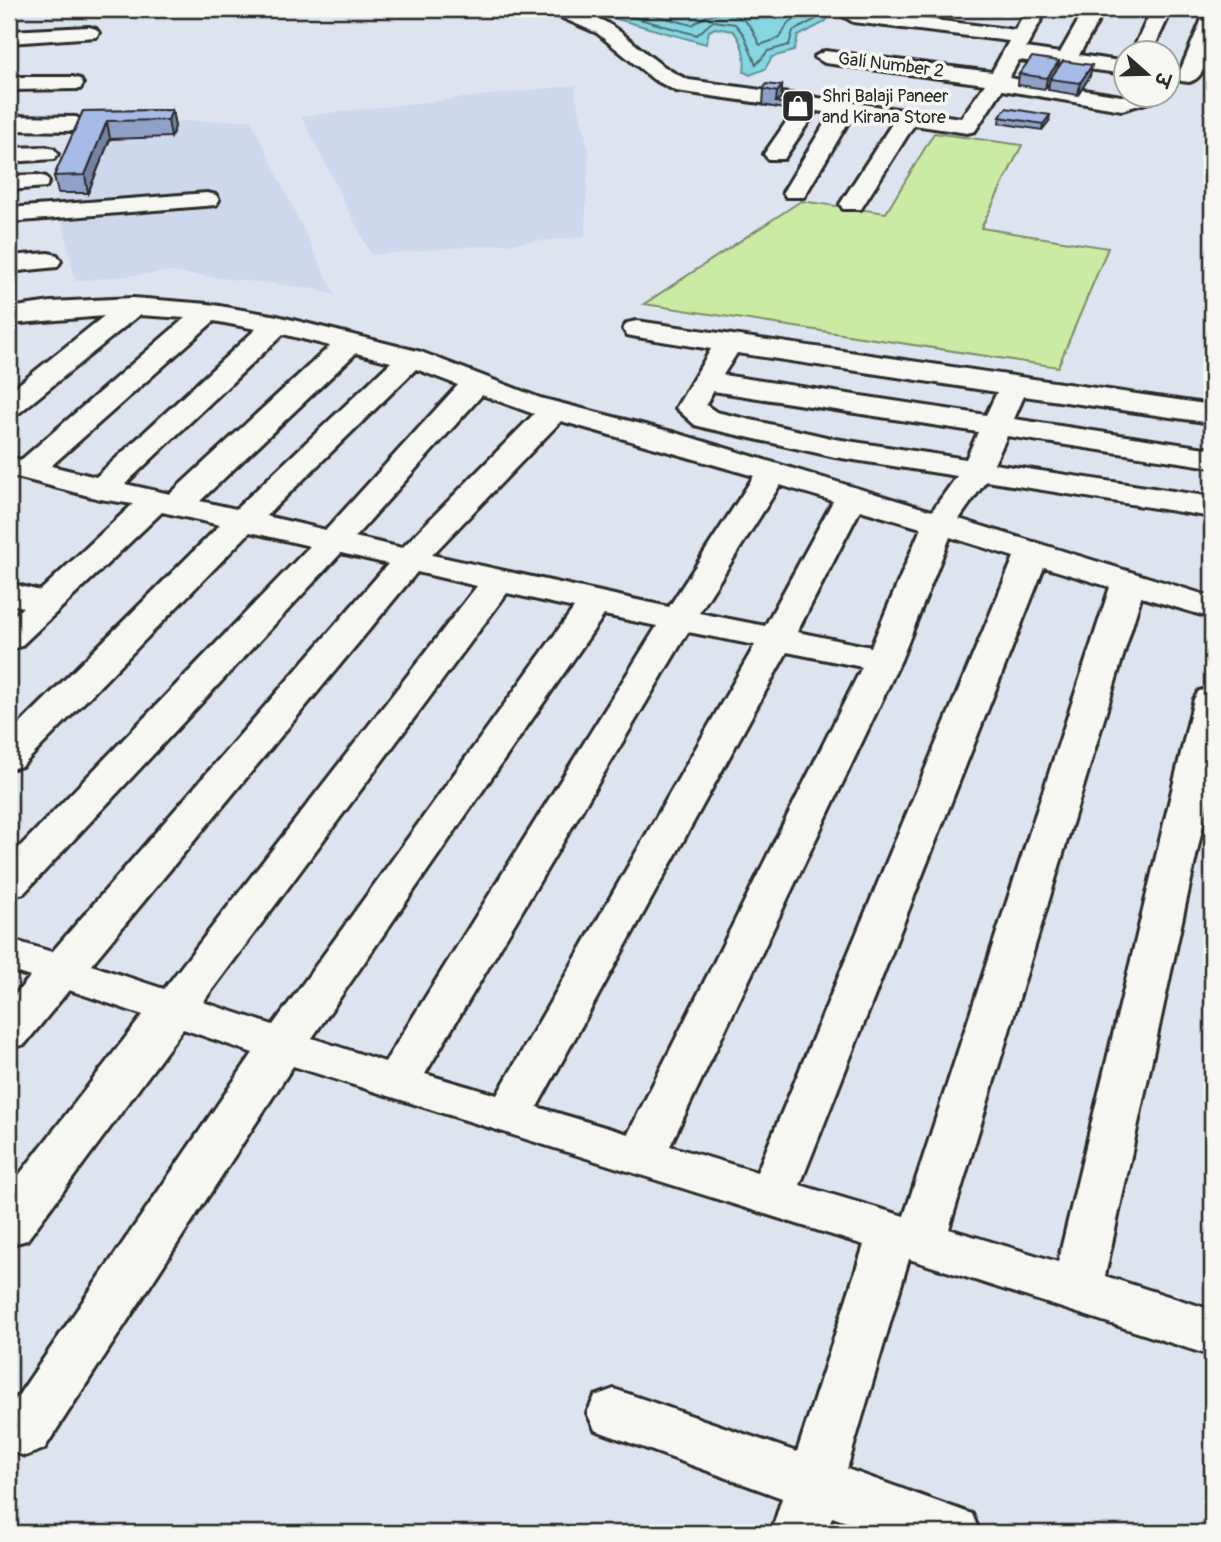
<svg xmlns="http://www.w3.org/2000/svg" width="1221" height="1542" font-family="Pangolin,'Playpen Sans Deva',sans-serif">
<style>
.built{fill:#ced8ed}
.green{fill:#c9eba4;stroke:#7a8b68;stroke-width:2}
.water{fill:#85d6e0;stroke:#619298;stroke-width:2}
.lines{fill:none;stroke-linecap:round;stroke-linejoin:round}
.shore{stroke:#4f6f73;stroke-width:2}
.minor-casing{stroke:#2b2b2b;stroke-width:6}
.minor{fill:#f6f6f2;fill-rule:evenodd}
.wall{fill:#90a1c8;stroke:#2b2b2b;stroke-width:2}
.shaded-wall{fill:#7583a3;stroke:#2b2b2b;stroke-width:2}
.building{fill:#a7bbe9;stroke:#2b2b2b;stroke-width:2}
.labels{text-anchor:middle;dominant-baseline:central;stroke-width:7;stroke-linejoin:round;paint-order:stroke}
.far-street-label{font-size:18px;fill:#2b2b2b;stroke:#f6f6f2}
.far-poi-label{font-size:18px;fill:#2b2b2b;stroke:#f6f6f2;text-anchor:start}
</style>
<rect width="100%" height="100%" fill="#dee4ef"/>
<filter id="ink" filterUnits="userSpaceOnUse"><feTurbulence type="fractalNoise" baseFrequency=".0143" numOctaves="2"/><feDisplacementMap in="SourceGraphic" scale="14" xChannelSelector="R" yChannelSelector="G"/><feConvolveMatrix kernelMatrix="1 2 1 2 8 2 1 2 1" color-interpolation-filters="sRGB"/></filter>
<g filter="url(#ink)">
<g class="built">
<polygon points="577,85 575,92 589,150 585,237 371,255 301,116"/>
<polygon points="251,120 335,295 309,288 168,272 75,281 55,187 80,123"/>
</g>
<polygon class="green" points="934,133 1022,145 981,228 1108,248 1058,367 644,304 801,201 886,213"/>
<path class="water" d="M581,9H834L825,22L798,36L794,51L772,57L765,69L750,75L744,72C746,58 743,42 733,31L715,28L709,31L706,44Z"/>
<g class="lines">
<g class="shore">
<polyline points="603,9 697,35 713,21 735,24 744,35 756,65 768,51 789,45 793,31 820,17 826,9"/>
<path d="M631,9L692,25C709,12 733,6 749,25C754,31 756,39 760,45L780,38L788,23L815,9"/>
</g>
<defs>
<g id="minor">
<path d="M548,9C618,6 633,57 689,80L961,118L985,84L825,63L814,57L825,51L992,72L1009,41L853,22L843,16L853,10L1015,30L1027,9H1047L1026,48L1060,53L1085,9H1105L1079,55L1126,62V74L1019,60L1009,78L1121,96L1162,94L1159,99L1122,110L1002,90L975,131L967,133L914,125L861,209H843L840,204L893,122L852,116L804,197H786L783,192L831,113L816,111L784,159H768L764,154L796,108L676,91L653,79L597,33L551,13Z"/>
<polygon points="1152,9 1172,9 1152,52 1132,52"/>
<path d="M1212,13C1213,32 1211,77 1189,82L1181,81L1178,76L1202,19Z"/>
<polygon points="89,27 96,29 99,33 96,37 9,43 9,31"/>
<polygon points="72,77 80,79 83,84 80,89 9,90 9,77"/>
<polygon points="9,116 76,117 87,124 76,131 9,130"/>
<polygon points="46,147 54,149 58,154 54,159 9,162 9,148"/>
<polygon points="37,175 46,177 49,182 46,187 9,190 9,176"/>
<polygon points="207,193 216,195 219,200 216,205 9,222 9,208"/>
<polygon points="48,253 57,255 61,261 57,267 9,272 9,256"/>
<path d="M133,298L208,304L277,316L421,352L540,398L676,433L932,511L957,476L835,457L706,428L695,425L676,408L711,349L637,337L627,335L623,329L627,323L637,321L1212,405V423L1024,396L1014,419L1212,449V467L1007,436L994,464L1212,497V517L986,481L959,519L1212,597V618L1141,597L949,1229L1058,1262L1194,699L1199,691L1212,688V783L1105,1276L1212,1310V1356L909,1259L847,1469L972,1514L980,1533H878L832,1517L827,1533H771L782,1498L595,1430L587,1413L595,1396L614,1389L797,1452L864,1245L293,1066L44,1449L25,1456L9,1450V1409L253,1053L183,1029L27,1240L9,1245V1188L143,1015L69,990L25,1044L9,1049V1002L30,977L9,970V939L52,952L388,564L341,553L24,893L9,897V858L310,546L250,532L22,766L9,769V735L220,525L162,512L21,646L9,650V620L23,607L9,603V583L40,591L133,504L100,499L9,475V457L21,460L185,318L139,315L19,413L9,416V392L104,316L9,324V308L51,302ZM214,321L256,329L96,477L51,466ZM283,334L330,346L170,494L125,484ZM356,353L391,362L236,509L200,501ZM737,353L997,392L986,415L723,375ZM416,369L458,385L326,530L266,516ZM713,391L978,432L966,459L835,439L716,412L706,405ZM482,395L534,414L402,548L355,537ZM561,421L754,476L669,607L432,555ZM780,485L833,501L765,626L699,613ZM860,510L921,528L871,647L797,632ZM950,537L1014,557L757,1172L670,1146L901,660ZM1044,567L1110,587L904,1216L800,1185ZM417,572L477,586L164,989L91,965ZM507,593L574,608L273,1025L203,1002ZM604,615L657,626L385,1062L312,1038ZM688,632L755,645L497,1095L425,1074ZM787,652L862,667L628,1134L537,1107Z"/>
</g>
</defs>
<use href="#minor" class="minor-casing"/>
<use href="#minor" class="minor"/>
</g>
<g class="wall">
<polygon points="1059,61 1058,68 1090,76 1078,95 1048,90 1049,83 1045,89 1018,85 1019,74"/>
<polygon points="782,86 782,97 803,106 798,112 763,105 764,89"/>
<polygon points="172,110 175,127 171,137 110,139 88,193 58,193 54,176 83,111"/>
<polygon points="1000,117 1049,121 1042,130 999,123"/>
</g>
<g class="shaded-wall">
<polygon points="1059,61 1057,72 1050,79 1049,83 1045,89 1047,78"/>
<polygon points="1092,65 1090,76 1078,95 1080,83"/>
<polygon points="782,86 781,103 776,102 777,92"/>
<polygon points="803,100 803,106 798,112 798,106"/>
<polygon points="172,110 175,127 171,137 168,120"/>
<polygon points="1050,115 1049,121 1042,130 1043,124"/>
<polygon points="107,121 110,139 88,193 85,175"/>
</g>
<g class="building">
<polygon points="1032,57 1059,61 1047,78 1019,74"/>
<polygon points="1063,61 1092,65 1080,83 1050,79"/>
<polygon points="766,84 782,86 777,92 764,89"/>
<polygon points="782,97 803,100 798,106 776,102"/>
<polygon points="1006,108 1050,115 1043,124 1000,117"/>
<polygon points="172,110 168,120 107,121 85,175 54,176 83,111"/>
</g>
</g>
<defs>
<symbol id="shop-square" viewBox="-11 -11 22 22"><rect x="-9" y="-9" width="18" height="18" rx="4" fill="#2b2b2b" stroke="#f6f6f2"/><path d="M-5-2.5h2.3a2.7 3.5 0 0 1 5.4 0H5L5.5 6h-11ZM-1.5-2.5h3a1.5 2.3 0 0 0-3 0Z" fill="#fff"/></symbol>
</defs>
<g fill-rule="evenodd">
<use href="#shop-square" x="779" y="87" width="38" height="38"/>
</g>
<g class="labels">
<g class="far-street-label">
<text transform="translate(891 65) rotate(7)">Gali Number 2</text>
</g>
<g class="far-poi-label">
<text x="822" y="96">Shri Balaji Paneer<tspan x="822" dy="21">and Kirana Store</tspan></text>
</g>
</g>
<rect width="1221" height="1542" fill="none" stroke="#f6f6f2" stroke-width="35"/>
<rect x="18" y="18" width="1186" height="1507" fill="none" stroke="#2b2b2b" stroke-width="2.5" filter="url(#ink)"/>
<g transform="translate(1147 74) rotate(110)"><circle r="33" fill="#f6f6f2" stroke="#a5a5a2" stroke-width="2"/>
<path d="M0-5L12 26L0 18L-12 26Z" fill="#2b2b2b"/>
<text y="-10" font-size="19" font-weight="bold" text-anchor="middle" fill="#2b2b2b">उ</text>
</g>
</svg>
